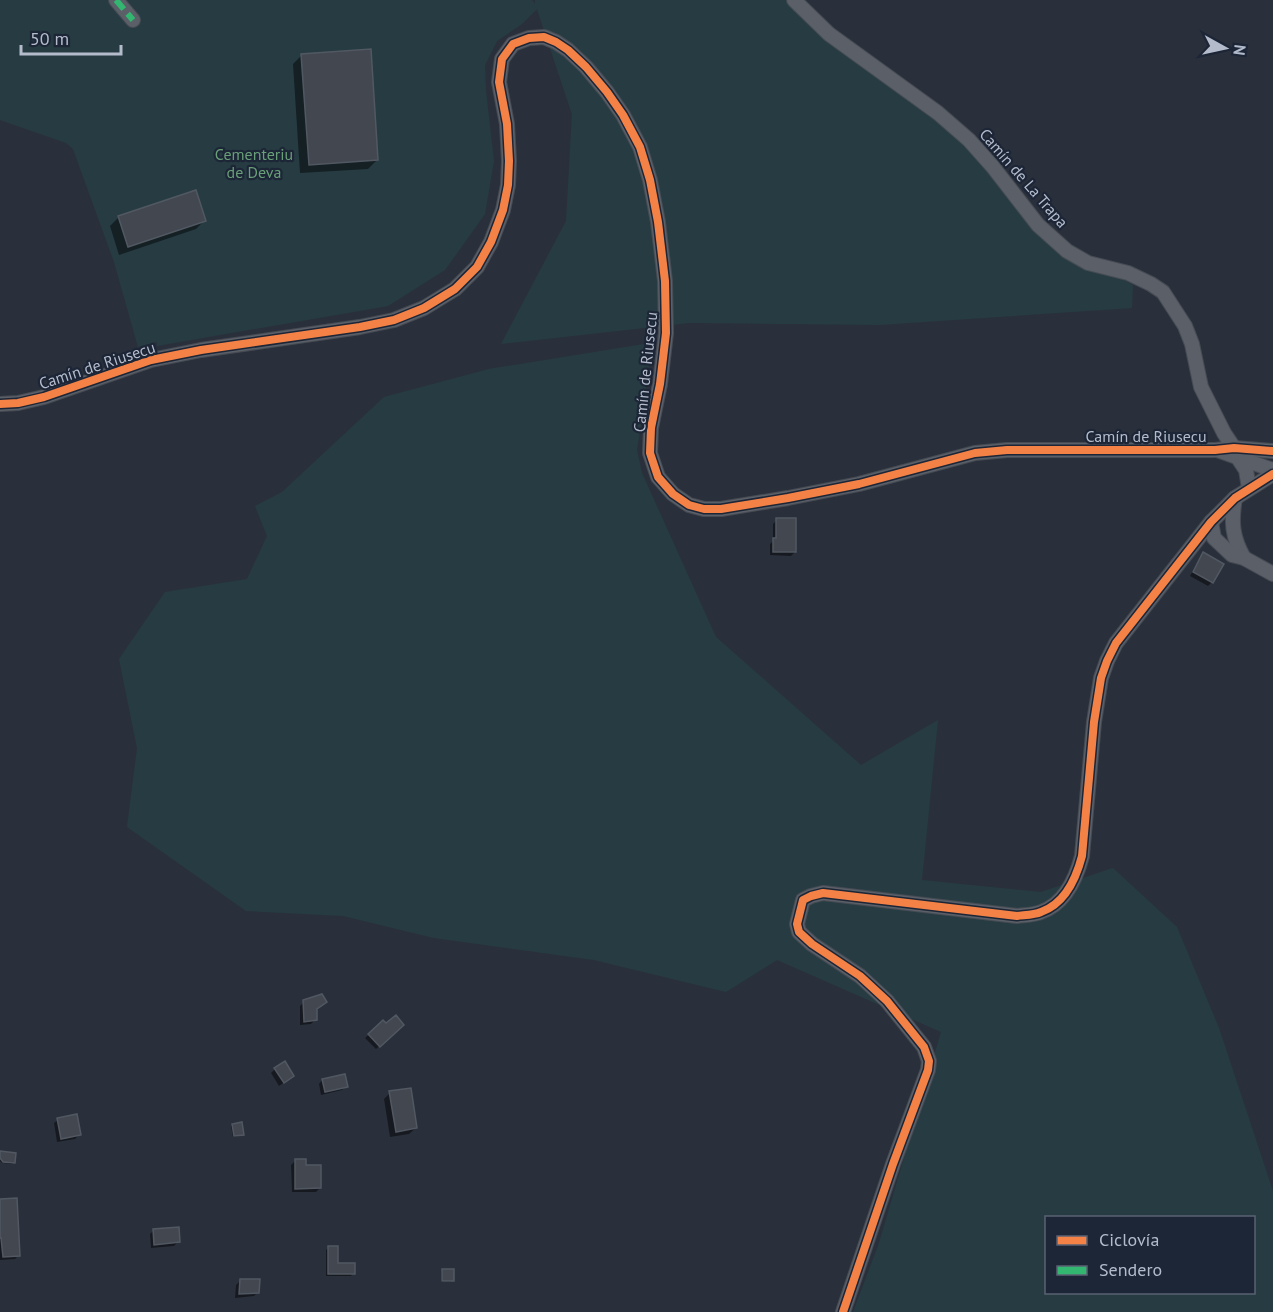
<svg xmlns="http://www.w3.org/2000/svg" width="1273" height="1312" font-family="'PT Sans',sans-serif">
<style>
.green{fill:#263c42;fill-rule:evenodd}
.shadow{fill:#0007}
.building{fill:#424750;stroke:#525862;stroke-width:1.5}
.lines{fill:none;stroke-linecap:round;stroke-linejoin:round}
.minor-casing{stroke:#464b53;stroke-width:16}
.minor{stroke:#5a5f68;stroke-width:14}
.quiet{stroke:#33b770;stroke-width:6;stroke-dasharray:12 6;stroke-linecap:butt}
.cycleway-casing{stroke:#1c2637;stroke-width:11}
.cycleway{stroke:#f48246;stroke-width:8}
.labels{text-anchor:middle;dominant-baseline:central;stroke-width:4.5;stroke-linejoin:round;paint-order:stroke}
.park-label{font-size:16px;fill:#699f77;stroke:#1c2637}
.street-label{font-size:16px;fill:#b4bccc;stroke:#1c2637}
</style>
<rect width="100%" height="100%" fill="#2a303b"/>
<g class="green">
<polygon points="0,0 532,0 535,4 535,0 790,0 958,135 1037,229 1133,285 1132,308 879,325 689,323 501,344 566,221 572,114 537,9 522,24 497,41 485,65 486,91 494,161 485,214 445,270 388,306 157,346 157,342 138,347 114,262 73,149 66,143 0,120"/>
<path d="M650,343V356L643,411L637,450L642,473L716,637L861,765L938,720L922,880L1041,892L1113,868L1177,927L1219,1028L1273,1191V1312H853L879,1243L941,1032L777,960L726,992L594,960L434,938L343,916L246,911L127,827L137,748L119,659L165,592L247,579L267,536L255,506L282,492L384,397L489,369ZM1046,1218H1254V1292H1046Z"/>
</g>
<g class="shadow">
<polygon points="302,55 377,160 368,169 300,173 293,64"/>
<polygon points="195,192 204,221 196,229 119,255 110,226 118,218"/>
<polygon points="777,520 795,552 791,556 770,555 770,544 773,541 773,524"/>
<polygon points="1204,554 1212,582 1208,586 1190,576 1200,558"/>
<polygon points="304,1002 315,1010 315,1020 311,1024 300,1025 300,1006"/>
<polygon points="383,1022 386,1025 402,1025 376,1049 365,1038"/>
<polygon points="275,1069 288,1080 279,1086 271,1073"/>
<polygon points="322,1080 346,1086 342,1090 321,1095 319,1084"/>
<polygon points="390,1093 416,1128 409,1134 390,1137 384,1099"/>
<polygon points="58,1120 79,1135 75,1139 57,1142 54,1123"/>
<polygon points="232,1125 243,1134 241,1136 233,1137 231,1126"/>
<polygon points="0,1153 13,1163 12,1164 2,1163 0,1161"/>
<polygon points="295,1161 305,1167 320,1188 316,1192 292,1192 291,1165"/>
<polygon points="0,1200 19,1255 15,1259 0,1260"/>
<polygon points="154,1230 178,1242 174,1246 151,1248 150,1234"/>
<polygon points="329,1247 337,1265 353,1274 351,1276 326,1276 326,1250"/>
<polygon points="442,1270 452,1281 450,1282 441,1282 441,1272"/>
<polygon points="240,1281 258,1292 254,1296 235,1298 236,1285"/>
</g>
<g class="building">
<polygon points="371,49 378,160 309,165 301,54"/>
<polygon points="196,190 206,221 128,247 118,216"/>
<polygon points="776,518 796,518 796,552 773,552 773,538 776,538"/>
<polygon points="1203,552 1224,564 1213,583 1193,572"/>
<polygon points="322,994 327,1002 317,1009 317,1020 304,1022 303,1000"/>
<polygon points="396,1015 404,1025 380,1047 368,1034 383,1020 386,1023"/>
<polygon points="285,1061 294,1076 284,1083 274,1068"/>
<polygon points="345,1074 348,1087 325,1092 322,1079"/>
<polygon points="411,1088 417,1128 396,1132 389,1091"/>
<polygon points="77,1114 81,1135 61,1139 57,1118"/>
<polygon points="242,1122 244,1135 234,1136 232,1124"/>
<polygon points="0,1151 16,1153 15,1163 3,1162 0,1158"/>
<polygon points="295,1159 306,1159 306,1165 321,1165 321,1188 295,1189"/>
<polygon points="17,1198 20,1256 3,1257 1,1238 0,1238 0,1199"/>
<polygon points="179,1227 180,1242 154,1245 153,1229"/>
<polygon points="328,1246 338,1246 338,1263 355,1263 355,1274 328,1274"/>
<rect x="442" y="1269" width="12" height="12"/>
<polygon points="240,1279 260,1279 259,1293 239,1294"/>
</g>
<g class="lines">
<defs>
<g id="minor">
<polyline points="116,0 133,20"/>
<polyline points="794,0 829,34 938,113 969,140 993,167 1038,225 1067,251 1088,263 1128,273 1151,284 1163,292 1185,326 1192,344 1201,387 1224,433 1234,448"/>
<polyline points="0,404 18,403 44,397 151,360 201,350 360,327 394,320 424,308 455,289 477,267 491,242 503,210 508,185 509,161 507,124 499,82 502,59 513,44 529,38 544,37 556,42 568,50 586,67 607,92 623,115 640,147 650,180 658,222 665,281 666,333 660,384 651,428 650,453 658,477 673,494 689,505 704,509 721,509 788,498 859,484 975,453 1007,450 1215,450 1234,448 1273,451"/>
<polyline points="1217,450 1273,470"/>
<polyline points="1238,458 1246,470 1249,488"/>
<path d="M1235,498C1231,522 1232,537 1244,558"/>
<polyline points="1211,522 1214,538 1232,555 1244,558 1273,574"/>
<path d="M843,1312L893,1164L928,1070L929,1061L924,1047L887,1001L860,976L812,944L799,932L797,924L803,900L811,896L823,893L1017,916C1024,915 1034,915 1041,912C1064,904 1076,879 1082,856L1094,722L1101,678L1107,661L1116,643L1211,522L1235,498L1273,474"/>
</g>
</defs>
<use href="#minor" class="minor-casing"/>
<use href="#minor" class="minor"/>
<polyline class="quiet" points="116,0 133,20"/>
<defs>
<g id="cycleway">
<polyline points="0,404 18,403 44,397 151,360 201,350 360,327 394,320 424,308 455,289 477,267 491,242 503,210 508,185 509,161 507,124 499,82 502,59 513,44 529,38 544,37 556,42 568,50 586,67 607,92 623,115 640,147 650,180 658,222 665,281 666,333 660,384 651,428 650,453 658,477 673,494 689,505 704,509 721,509 788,498 859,484 975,453 1007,450 1215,450 1234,448 1273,451"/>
<path d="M843,1312L893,1164L928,1070L929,1061L924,1047L887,1001L860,976L812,944L799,932L797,924L803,900L811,896L823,893L1017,916C1024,915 1034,915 1041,912C1064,904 1076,879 1082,856L1094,722L1101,678L1107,661L1116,643L1211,522L1235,498L1273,474"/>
</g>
</defs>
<use href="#cycleway" class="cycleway-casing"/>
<use href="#cycleway" class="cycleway"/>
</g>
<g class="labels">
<g class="park-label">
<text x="254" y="154">Cementeriu<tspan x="254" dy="18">de Deva</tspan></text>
</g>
<g class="street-label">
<text transform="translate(1024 178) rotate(49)">Camín de La Trapa</text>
<text transform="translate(97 365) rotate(-18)">Camín de Riusecu</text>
<text transform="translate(645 372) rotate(-84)">Camín de Riusecu</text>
<text x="1146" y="436">Camín de Riusecu</text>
</g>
</g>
<rect x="1045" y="1216" width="210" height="78" fill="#1c2637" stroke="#596273" stroke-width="1.5"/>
<rect x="1057" y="1236" width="30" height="9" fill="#f48246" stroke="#596273" stroke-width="1.5"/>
<text x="1099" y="1246" font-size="18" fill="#b4bccc">Ciclovía</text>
<rect x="1057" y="1266" width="30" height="9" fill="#33b770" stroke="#596273" stroke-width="1.5"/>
<text x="1099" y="1276" font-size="18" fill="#b4bccc">Sendero</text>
<g transform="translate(1225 48) rotate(98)" stroke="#1c2637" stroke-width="4.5" paint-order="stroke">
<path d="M0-4.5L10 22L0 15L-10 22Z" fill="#b4bccc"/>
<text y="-9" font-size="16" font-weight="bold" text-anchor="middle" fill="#b4bccc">N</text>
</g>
<path d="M21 45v9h100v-9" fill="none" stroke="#b4bccc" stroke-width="3"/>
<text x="30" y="45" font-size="18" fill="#b4bccc" stroke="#1c2637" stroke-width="4.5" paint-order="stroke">50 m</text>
</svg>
